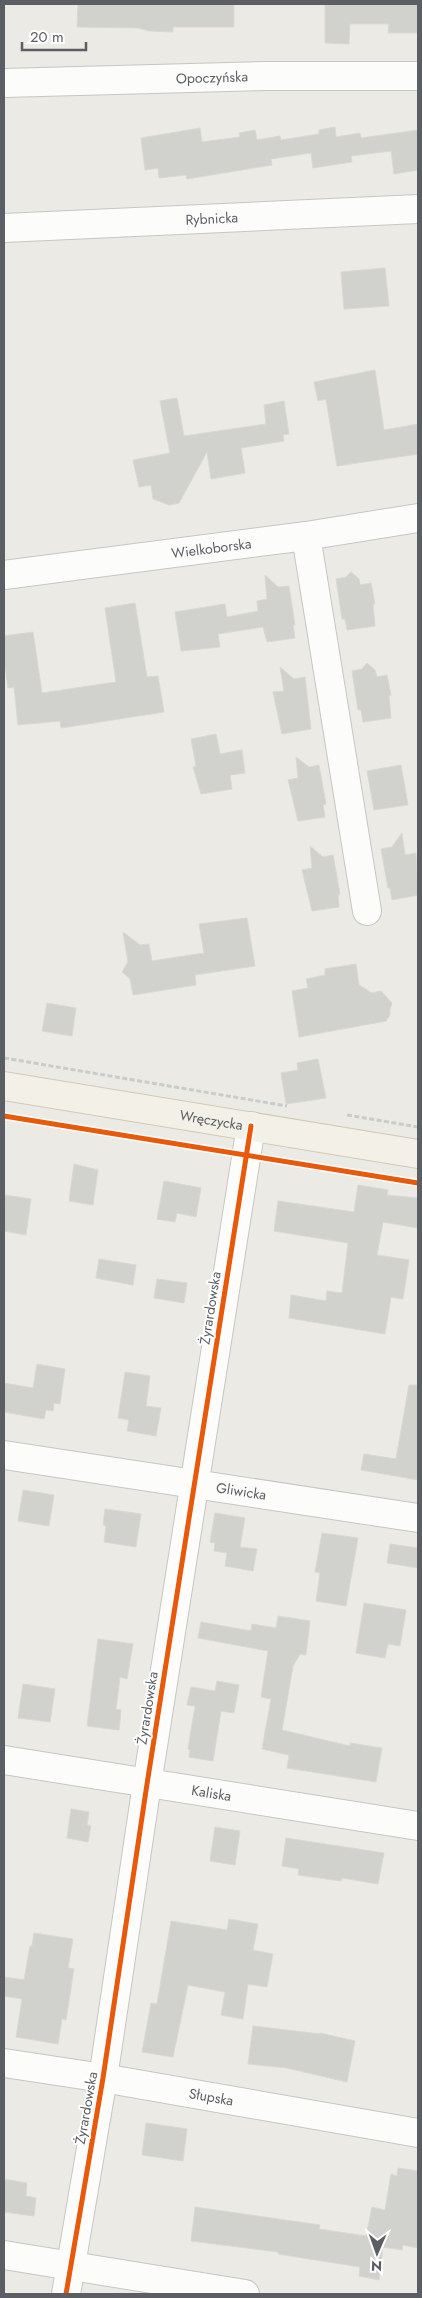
<svg xmlns="http://www.w3.org/2000/svg" width="422" height="2298" font-family="Jost,sans-serif">
<style>
.building{fill:#d1d1ce;stroke:#dad8d4}
.lines{fill:none;stroke-linecap:round;stroke-linejoin:round}
.minor-casing{stroke:#c6c6c6;stroke-width:30}
.major-casing{stroke:#d2cab4;stroke-width:30}
.path{stroke:#c8ccca;stroke-width:3;stroke-dasharray:5 2.5;stroke-linecap:butt}
.minor{stroke:#fcfcfb;stroke-width:28}
.major{stroke:#f2f0e7;stroke-width:28}
.cycleway-casing{stroke:#fff;stroke-width:8}
.cycleway{stroke:#e8590c;stroke-width:5}
.labels{text-anchor:middle;dominant-baseline:central;stroke-width:4;stroke-linejoin:round;paint-order:stroke}
.street-label{font-size:14px;fill:#5b5e63;stroke:#fff}
</style>
<rect width="100%" height="100%" fill="#ebeae5"/>
<g class="building">
<polygon points="78,4 234,4 234,27 173,27 173,32 149,31 139,28 77,27"/>
<polygon points="325,4 418,4 418,33 388,33 389,24 350,24 349,44 325,43"/>
<polygon points="335,127 336,137 360,133 361,138 418,130 418,170 394,174 391,151 351,156 352,162 313,168 311,153 271,159 272,165 187,179 186,175 159,178 158,168 145,170 141,138 200,128 202,142 240,137 239,133 255,130 257,140 280,136 281,140 319,134 319,130"/>
<polygon points="385,268 389,306 344,309 341,272"/>
<polygon points="375,370 384,430 418,424 418,454 337,466 326,399 318,401 314,382"/>
<polygon points="177,398 184,436 266,424 264,405 284,401 289,434 283,435 284,441 241,448 245,473 211,479 207,452 179,503 169,505 153,499 151,485 139,487 133,460 170,453 160,401"/>
<polygon points="351,572 359,579 360,585 371,583 375,604 373,604 375,626 347,630 345,619 342,619 336,579 346,577"/>
<polygon points="265,575 278,587 289,586 295,625 293,625 295,638 267,642 263,627 218,634 220,647 181,651 175,612 225,604 227,617 258,611 257,601 267,599"/>
<polygon points="135,603 147,677 158,676 164,712 61,728 60,721 18,725 14,687 8,688 4,658 4,636 33,632 42,693 116,682 105,608"/>
<polygon points="367,663 375,670 377,677 387,675 391,695 389,696 391,718 363,722 361,710 358,710 352,671 362,669"/>
<polygon points="280,667 294,679 305,677 311,729 282,734 273,692 284,691"/>
<polygon points="216,734 220,754 242,750 245,773 230,775 232,789 201,794 193,767 196,766 191,739"/>
<polygon points="296,757 309,767 319,765 326,804 323,805 325,817 298,821 288,780 298,778"/>
<polygon points="401,765 408,805 374,810 367,771"/>
<polygon points="402,833 405,855 416,853 418,895 392,900 390,888 388,888 381,849 392,847"/>
<polygon points="310,846 323,857 333,855 340,894 338,895 339,907 312,911 302,870 312,868"/>
<polygon points="247,918 255,966 195,975 196,985 133,995 130,979 122,972 128,962 123,932 140,945 149,944 152,961 204,953 199,924"/>
<polygon points="356,964 359,985 372,993 381,991 392,1003 390,1009 390,1015 386,1021 299,1037 292,991 308,988 306,979 325,975 325,969"/>
<polygon points="47,1003 76,1008 72,1036 42,1031"/>
<polygon points="318,1059 326,1098 286,1104 281,1073 298,1070 297,1063"/>
<polygon points="74,1164 98,1170 93,1205 69,1201"/>
<polygon points="164,1181 201,1188 196,1217 177,1213 175,1222 157,1219"/>
<polygon points="358,1185 388,1190 387,1195 418,1198 418,1228 383,1222 377,1255 409,1260 403,1299 391,1297 385,1334 289,1318 291,1295 326,1301 327,1291 342,1293 348,1243 274,1231 278,1201 354,1212"/>
<polygon points="5,1195 31,1199 26,1235 4,1231"/>
<polygon points="99,1259 136,1265 133,1285 96,1278"/>
<polygon points="157,1279 187,1283 184,1303 154,1298"/>
<polygon points="37,1364 65,1369 60,1404 54,1403 53,1411 46,1410 44,1419 4,1412 4,1383 33,1388"/>
<polygon points="125,1372 150,1376 146,1406 161,1408 156,1436 127,1431 129,1420 118,1418"/>
<polygon points="409,1385 418,1385 418,1480 361,1470 364,1454 396,1459"/>
<polygon points="23,1490 54,1495 49,1526 18,1521"/>
<polygon points="105,1509 141,1514 136,1547 104,1542 106,1526 103,1525"/>
<polygon points="215,1513 245,1518 240,1547 257,1549 253,1571 225,1566 227,1553 214,1551 215,1543 210,1542"/>
<polygon points="322,1533 358,1538 346,1606 316,1601 320,1573 315,1572"/>
<polygon points="390,1544 418,1548 418,1568 387,1563"/>
<polygon points="364,1603 406,1610 400,1646 388,1644 385,1658 356,1653"/>
<polygon points="278,1616 310,1621 306,1655 300,1654 293,1666 282,1730 350,1746 350,1743 382,1748 376,1782 287,1768 289,1755 262,1749 271,1699 261,1697 268,1651 198,1638 201,1622 251,1631 252,1624 276,1628"/>
<polygon points="98,1639 133,1644 127,1679 120,1677 116,1709 121,1710 119,1730 87,1726"/>
<polygon points="217,1681 239,1685 234,1713 221,1711 213,1761 189,1757 190,1750 188,1749 195,1706 187,1705 191,1687 215,1691"/>
<polygon points="23,1684 55,1689 50,1722 18,1718"/>
<polygon points="71,1809 89,1812 87,1825 91,1826 88,1842 67,1838"/>
<polygon points="215,1827 240,1831 235,1865 210,1861"/>
<polygon points="286,1838 384,1853 378,1884 342,1878 341,1881 298,1875 299,1869 282,1866"/>
<polygon points="229,1919 258,1924 253,1950 273,1954 267,1987 248,1984 243,2019 221,2015 225,1992 188,1985 173,2057 142,2052 151,2003 157,2004 171,1921 227,1930"/>
<polygon points="34,1933 73,1939 68,1968 74,1969 66,2020 62,2019 58,2044 16,2037 22,1999 4,1996 4,1977 24,1980 30,1946 32,1946"/>
<polygon points="253,2026 320,2034 320,2033 355,2041 347,2082 287,2068 248,2064"/>
<polygon points="146,2123 187,2129 183,2161 142,2155"/>
<polygon points="398,2168 418,2171 418,2248 403,2245 402,2250 383,2247 379,2280 359,2276 360,2267 278,2254 278,2252 191,2241 195,2207 320,2225 319,2229 366,2236 372,2207 385,2210 391,2174 397,2176"/>
<polygon points="4,2179 27,2183 26,2196 36,2198 34,2216 4,2212"/>
</g>
<g class="lines">
<defs>
<g id="minor">
<path id="s1" d="M4,83L265,76H418"/>
<path id="s2" d="M4,228L418,209"/>
<polyline points="306,536 367,911"/>
<path id="s3" d="M4,575L306,536L418,518"/>
<path id="s4" d="M4,1455L418,1518"/>
<path id="s5" d="M4,1760L418,1826"/>
<path id="s6" d="M4,2063L103,2078L418,2133"/>
<polyline points="4,2255 245,2294"/>
<polyline points="66,2294 103,2078 147,1784 251,1126"/>
</g>
<g id="major">
<path id="s7" d="M4,1086L418,1154"/>
</g>
</defs>
<use href="#minor" class="minor-casing"/>
<use href="#major" class="major-casing"/>
<g class="path">
<polyline points="4,1058 287,1106"/>
<polyline points="347,1115 418,1127"/>
</g>
<use href="#minor" class="minor"/>
<use href="#major" class="major"/>
<defs>
<g id="cycleway">
<polyline points="4,1116 418,1183"/>
<polyline points="66,2294 103,2078 147,1784 251,1126"/>
</g>
</defs>
<use href="#cycleway" class="cycleway-casing"/>
<use href="#cycleway" class="cycleway"/>
</g>
<g class="labels">
<g class="street-label">
<text stroke="none"><textPath href="#s1" startOffset="208">Opoczyńska</textPath></text>
<text stroke="none"><textPath href="#s2" startOffset="208">Rybnicka</textPath></text>
<text stroke="none"><textPath href="#s3" startOffset="209">Wielkoborska</textPath></text>
<text stroke="none"><textPath href="#s7" startOffset="210">Wręczycka</textPath></text>
<text transform="translate(210 1308) rotate(-81)">Żyrardowska</text>
<text stroke="none"><textPath href="#s4" startOffset="240">Gliwicka</textPath></text>
<text transform="translate(147 1708) rotate(-81)">Żyrardowska</text>
<text stroke="none"><textPath href="#s5" startOffset="210">Kaliska</textPath></text>
<text stroke="none"><textPath href="#s6" startOffset="210">Słupska</textPath></text>
<text transform="translate(86 2108) rotate(-80)">Żyrardowska</text>
</g>
</g>
<rect width="422" height="2298" fill="none" stroke="#5b5e63" stroke-width="10"/>
<g transform="translate(377 2253) rotate(182)" stroke="#ffffff" stroke-width="4" paint-order="stroke">
<path d="M0-4L9 19L0 12L-9 19Z" fill="#5b5e63"/>
<text y="-8" font-size="14" font-weight="bold" text-anchor="middle" fill="#5b5e63">N</text>
</g>
<path d="M22 42v8h64v-8" fill="none" stroke="#5b5e63" stroke-width="2.5"/>
<text x="30" y="42" font-size="15" fill="#5b5e63" stroke="#ffffff" stroke-width="4" paint-order="stroke">20 m</text>
</svg>
